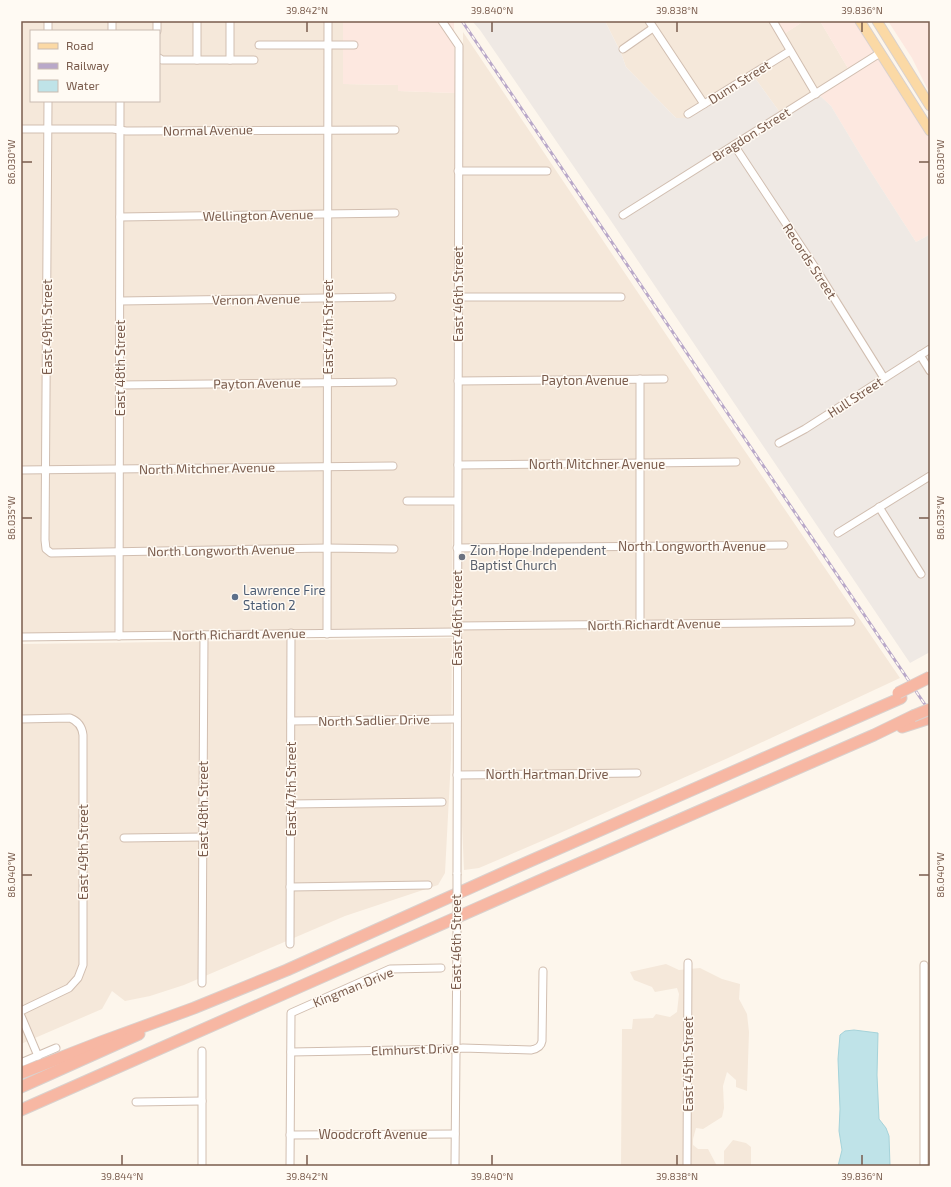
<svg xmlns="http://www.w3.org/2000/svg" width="951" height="1187" font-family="'Exo 2',sans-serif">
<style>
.residential{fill:#f5e8da;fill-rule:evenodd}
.commercial{fill:#fde8e0}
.industrial{fill:#efe9e4}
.water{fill:#bfe3e8;stroke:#a5d3da}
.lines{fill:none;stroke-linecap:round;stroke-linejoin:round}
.minor-casing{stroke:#d1beb0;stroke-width:9}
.major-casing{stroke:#dad1cd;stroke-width:11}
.highway-casing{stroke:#dad1cd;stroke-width:13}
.minor{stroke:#fff;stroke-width:7}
.major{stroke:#fbd9a5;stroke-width:9}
.highway{stroke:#f7b7a3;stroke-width:11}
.rail-casing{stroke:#b9a8c9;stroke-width:3}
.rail{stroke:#fffaf3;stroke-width:1.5;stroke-dasharray:4.5;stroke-linecap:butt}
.minor-bridge-casing{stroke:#d1beb0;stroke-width:9;stroke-linecap:butt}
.highway-bridge-casing{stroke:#dad1cd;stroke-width:13;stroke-linecap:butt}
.minor-bridge{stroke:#fff;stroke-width:7}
.highway-bridge{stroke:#f7b7a3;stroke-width:11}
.ticks{fill:none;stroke:#7a5c4d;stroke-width:1.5}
.worship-dot{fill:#6b7280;stroke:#fffaf3;stroke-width:1.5}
.service-dot{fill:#5c6f8a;stroke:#fffaf3;stroke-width:1.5}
.labels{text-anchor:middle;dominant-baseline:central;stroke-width:3;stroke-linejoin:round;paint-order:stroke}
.street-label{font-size:13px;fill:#7a5c4d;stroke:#fffaf3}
.worship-label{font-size:13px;fill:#5b616d;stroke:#fffaf3;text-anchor:start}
.service-label{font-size:13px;fill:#4e5e75;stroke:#fffaf3;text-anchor:start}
.neatline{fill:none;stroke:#7a5c4d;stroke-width:1.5}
.ticks-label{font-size:10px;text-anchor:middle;fill:#7a5c4d}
</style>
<rect width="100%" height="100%" fill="#fdf6ec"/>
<g class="residential">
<path d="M21,21H343V84L398,85L399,91L455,93L452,629L21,636ZM31,31H159V101H31Z"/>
<polygon points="605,21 770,21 784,34 804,21 820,21 849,70 781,114 755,78 689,118 676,118 626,67 621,53"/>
<polygon points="463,32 710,400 900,678 728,758 551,837 479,868 464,870 461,802"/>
<polygon points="452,638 451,759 445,873 438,885 345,916 184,985 150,996 125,1001 112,991 102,1009 21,1044 21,644"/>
<polygon points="666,964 679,970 700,968 722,979 740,984 739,999 747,1014 749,1032 747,1091 736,1087 736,1080 727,1072 723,1086 724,1108 722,1117 703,1129 696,1128 693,1139 693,1145 698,1149 708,1149 717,1166 621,1166 622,1029 632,1029 633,1019 653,1018 656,1014 670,1017 677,1012 679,994 677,988 655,992 652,987 634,980 630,972"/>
<polygon points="733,1140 746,1143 751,1147 751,1166 723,1166 724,1165 724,1151"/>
</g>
<g class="commercial">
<polygon points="343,21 454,21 455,93 398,91 398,85 343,84"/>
<polygon points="770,21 804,21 784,34 776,35 770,25"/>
<polygon points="820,21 856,21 930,138 930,237 929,235 916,242 869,169 831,106 816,92 849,70"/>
<polygon points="888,21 930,21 930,94 912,58"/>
</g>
<polygon class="industrial" points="472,21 605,21 621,53 626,67 676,118 689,118 755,78 781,114 816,92 831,106 869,169 916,242 929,235 930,652 910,663 609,218 480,30"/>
<polygon class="water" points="854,1030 878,1033 877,1075 879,1119 886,1128 889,1136 890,1166 838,1166 842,1150 839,1131 840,1109 838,1059 840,1035 845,1031"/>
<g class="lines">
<defs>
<g id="minor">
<polyline points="48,21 48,31"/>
<polyline points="112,21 112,31"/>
<polyline points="157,21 157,31"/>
<polyline points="197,21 197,60"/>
<polyline points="230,21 230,60"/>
<polyline points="442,21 459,46 457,874"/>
<polyline points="649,21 704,104"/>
<polyline points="773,21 816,94"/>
<polyline points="259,45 354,45"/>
<polyline points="623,49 653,28"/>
<polyline points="159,58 162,60 254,60"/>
<polyline points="48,101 45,540 46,549 51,553 327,548 394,549"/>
<polyline points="688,114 790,51"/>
<polyline points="21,129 113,129 126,131 395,130"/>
<polyline points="734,145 814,266 884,378"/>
<polyline points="458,171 547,171"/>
<polyline points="623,215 880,53"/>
<polyline points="120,217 395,213"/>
<polyline points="458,297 621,297"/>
<polyline points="120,301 392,297"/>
<polyline points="920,355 930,371"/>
<polyline points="458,381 664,379"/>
<polyline points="120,385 393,382"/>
<polyline points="779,443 805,429 930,349"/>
<polyline points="458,465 736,462"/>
<polyline points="21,470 393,466"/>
<polyline points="407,501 457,501"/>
<polyline points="879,507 921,574"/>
<polyline points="838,533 930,476"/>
<polyline points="457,548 784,545"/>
<polyline points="640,624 640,379"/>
<polyline points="457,626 851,622"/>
<polyline points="327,634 328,21"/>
<polyline points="119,636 120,101"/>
<polyline points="21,637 457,632"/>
<path d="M21,719L70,718C78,721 82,726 83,735V965L78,978L69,988L21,1011"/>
<polyline points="291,721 457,719"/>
<polyline points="457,775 637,773"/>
<polyline points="291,804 442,802"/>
<polyline points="124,838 203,837"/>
<polyline points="290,887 428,885"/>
<polyline points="290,944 291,633"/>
<polyline points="202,983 204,635"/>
<polyline points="21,1016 38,1056"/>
<path d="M291,1052L455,1049L463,1048L531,1050C537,1049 541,1047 542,1041L543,971"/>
<polyline points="23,1062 56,1048"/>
<polyline points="136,1102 202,1101"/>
<polyline points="290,1135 455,1134"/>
<polyline points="202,1166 202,1051"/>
<polyline points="290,1166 291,1013 390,969 441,968"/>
<polyline points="455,1166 457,936"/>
<polyline points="687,1166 688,963"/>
<polyline points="924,1166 924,965"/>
</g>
<g id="major">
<polyline points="860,21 930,131"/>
<polyline points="877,21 930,106"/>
</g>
<g id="highway">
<polyline points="902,727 930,718"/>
<polyline points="21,1073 101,1042 194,1008 287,970 512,869 901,698"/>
<polyline points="21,1087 139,1034"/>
<polyline points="21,1110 548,877 874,735 913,716"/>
</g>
</defs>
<use href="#minor" class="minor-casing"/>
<use href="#major" class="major-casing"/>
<use href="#highway" class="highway-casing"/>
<use href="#minor" class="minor"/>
<use href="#major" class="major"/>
<use href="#highway" class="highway"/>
<defs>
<polyline id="rail" points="462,21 930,712"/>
</defs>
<use href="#rail" class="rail-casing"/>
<use href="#rail" class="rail"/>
<defs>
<polyline id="minor-bridge" points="457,936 457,874"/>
<g id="highway-bridge">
<polyline points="898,693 930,677"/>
<polyline points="913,716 930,709"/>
</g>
</defs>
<use href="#minor-bridge" class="minor-bridge-casing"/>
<use href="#highway-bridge" class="highway-bridge-casing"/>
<use href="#minor-bridge" class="minor-bridge"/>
<use href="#highway-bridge" class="highway-bridge"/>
</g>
<path class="ticks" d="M307,22V32M492,22V32M677,22V32M862,22V32M22,162H32M919,162H929M22,518H32M919,518H929M22,875H32M919,875H929M122,1155V1165M307,1155V1165M492,1155V1165M677,1155V1165M862,1155V1165"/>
<circle class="worship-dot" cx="462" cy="557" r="4"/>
<circle class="service-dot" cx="235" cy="597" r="4"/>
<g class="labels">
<g class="street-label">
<text transform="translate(739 82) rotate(-32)">Dunn Street</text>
<text transform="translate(208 130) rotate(-1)">Normal Avenue</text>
<text transform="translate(751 134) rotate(-32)">Bragdon Street</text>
<text transform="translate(258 215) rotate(-1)">Wellington Avenue</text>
<text transform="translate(810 261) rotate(57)">Records Street</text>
<text transform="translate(458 294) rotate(-90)">East 46th Street</text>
<text transform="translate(256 299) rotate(-1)">Vernon Avenue</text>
<text transform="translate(47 327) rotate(-90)">East 49th Street</text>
<text transform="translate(328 327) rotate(-90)">East 47th Street</text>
<text transform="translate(120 368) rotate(-90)">East 48th Street</text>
<text x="585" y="380">Payton Avenue</text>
<text transform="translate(257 383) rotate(-1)">Payton Avenue</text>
<text transform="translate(855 397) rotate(-33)">Hull Street</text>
<text x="597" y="464">North Mitchner Avenue</text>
<text transform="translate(207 468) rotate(-1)">North Mitchner Avenue</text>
<text x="692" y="546">North Longworth Avenue</text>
<text transform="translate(221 550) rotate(-1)">North Longworth Avenue</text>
<text transform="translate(457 618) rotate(-90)">East 46th Street</text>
<text transform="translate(654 624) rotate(-1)">North Richardt Avenue</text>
<text transform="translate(239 634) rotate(-1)">North Richardt Avenue</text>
<text transform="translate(374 720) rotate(-1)">North Sadlier Drive</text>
<text x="547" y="774">North Hartman Drive</text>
<text transform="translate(291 789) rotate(-90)">East 47th Street</text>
<text transform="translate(203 809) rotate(-90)">East 48th Street</text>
<text transform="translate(83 852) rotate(-90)">East 49th Street</text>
<text transform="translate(456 942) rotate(-90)">East 46th Street</text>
<text transform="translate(353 987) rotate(-22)">Kingman Drive</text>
<text transform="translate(415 1049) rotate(-2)">Elmhurst Drive</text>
<text transform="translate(688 1064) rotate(-90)">East 45th Street</text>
<text x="373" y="1134">Woodcroft Avenue</text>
</g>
<g class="worship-label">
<text x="470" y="550">Zion Hope Independent<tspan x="470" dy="15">Baptist Church</tspan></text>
</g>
<g class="service-label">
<text x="243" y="590">Lawrence Fire<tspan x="243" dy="15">Station 2</tspan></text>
</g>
</g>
<rect width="951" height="1187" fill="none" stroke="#fffaf3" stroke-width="44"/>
<rect x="30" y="30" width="130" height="72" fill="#fffaf3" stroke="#cabbb1"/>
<rect x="38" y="43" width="20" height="6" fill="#fbd9a5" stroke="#cabbb1"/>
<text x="66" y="50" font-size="12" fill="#7a5c4d">Road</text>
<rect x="38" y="63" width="20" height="6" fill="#b9a8c9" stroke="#cabbb1"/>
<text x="66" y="70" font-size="12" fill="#7a5c4d">Railway</text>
<rect x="38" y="80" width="20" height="12" fill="#bfe3e8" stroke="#cabbb1"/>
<text x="66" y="90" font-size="12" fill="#7a5c4d">Water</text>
<rect x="22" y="22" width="907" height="1143" class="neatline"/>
<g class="ticks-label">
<text x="307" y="14">39.842°N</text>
<text x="492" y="14">39.840°N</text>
<text x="677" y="14">39.838°N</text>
<text x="862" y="14">39.836°N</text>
<text transform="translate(940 162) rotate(-90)" y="4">86.030°W</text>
<text transform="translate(11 162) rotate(-90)" y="4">86.030°W</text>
<text transform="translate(940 518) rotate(-90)" y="4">86.035°W</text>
<text transform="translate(11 518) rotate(-90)" y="4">86.035°W</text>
<text transform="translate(940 875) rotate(-90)" y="4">86.040°W</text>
<text transform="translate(11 875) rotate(-90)" y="4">86.040°W</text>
<text x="122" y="1180">39.844°N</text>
<text x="307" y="1180">39.842°N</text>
<text x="492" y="1180">39.840°N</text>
<text x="677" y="1180">39.838°N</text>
<text x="862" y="1180">39.836°N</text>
</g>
</svg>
